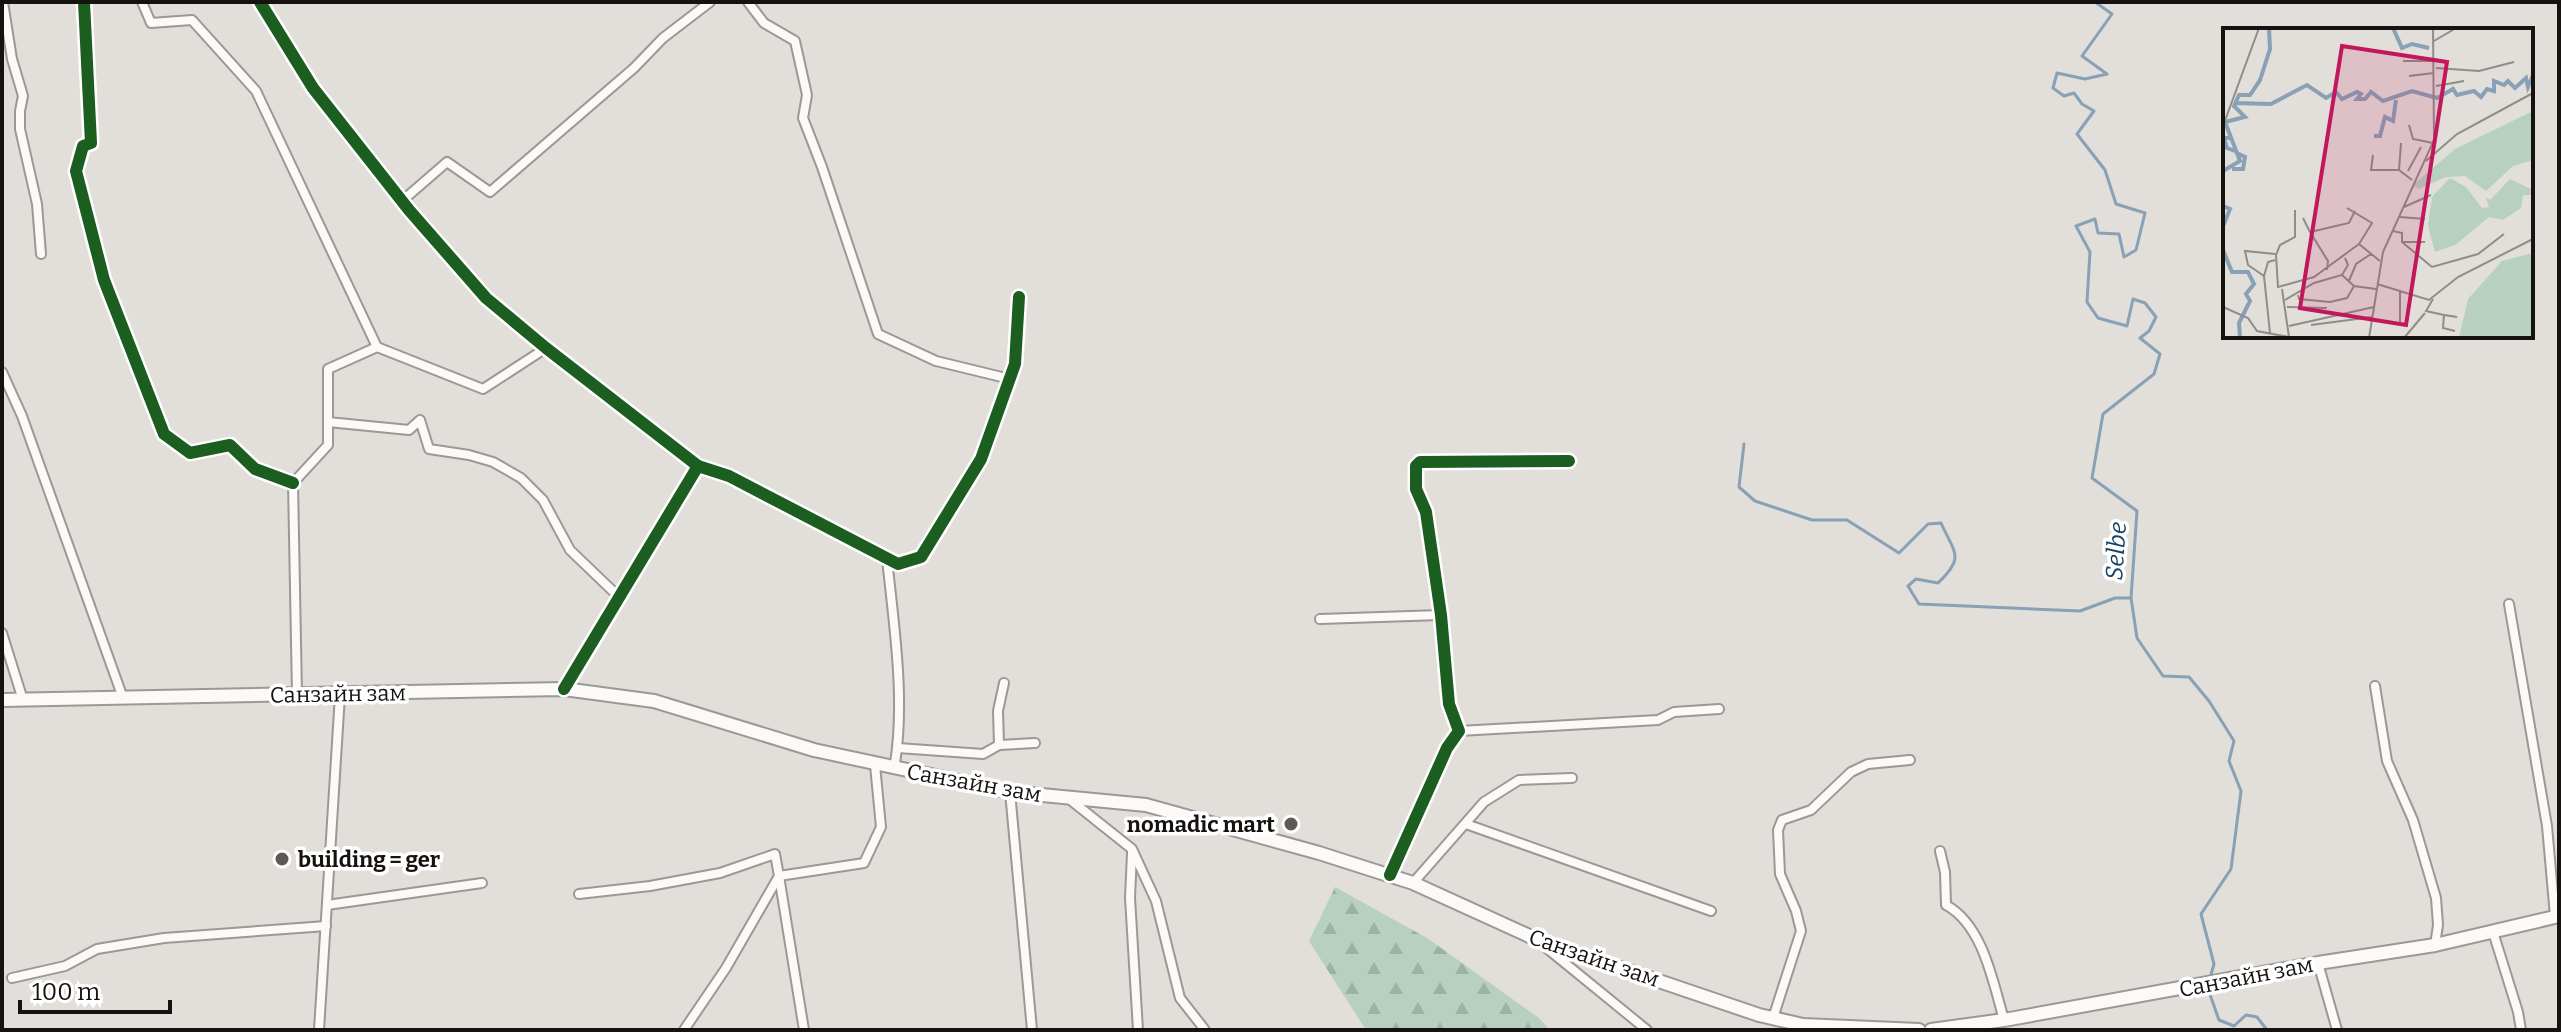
<svg xmlns="http://www.w3.org/2000/svg" width="2561" height="1032" font-family="Bitter,serif">
<style>
.forest{fill:url(#forest-firs)}
.lines{fill:none;stroke-linecap:round;stroke-linejoin:round}
.stream{stroke:#88a1b6;stroke-width:3}
.street-casing{stroke:#9b9895;stroke-width:12}
.secondary-casing{stroke:#9b9895;stroke-width:16}
.street{stroke:#fbfaf9;stroke-width:8}
.secondary{stroke:#fbfaf9;stroke-width:12}
.cycleway-casing{stroke:#fff;stroke-width:17}
.cycleway{stroke:#1b5e20;stroke-width:12}
.poi-dot{fill:#5d5957;stroke:#fff;stroke-width:3}
.labels{text-anchor:middle;dominant-baseline:central;stroke-width:7;stroke-linejoin:round;paint-order:stroke}
.street-label{font-size:22px;fill:#151210;stroke:#fff}
.poi-label{font-size:22px;font-weight:bold;fill:#151210;stroke:#fff;text-anchor:end}
.water-label{font-size:24px;font-style:italic;fill:#164365;stroke:#fff}
.inset-river{fill:none;stroke:#88a1b6;stroke-width:4}
.inset-road{fill:none;stroke:#908c89;stroke-width:2}
.view{fill:#c2185b;fill-opacity:0.15;stroke:#c2185b;stroke-width:4}
.inset-edge{fill:none;stroke:#151210;stroke-width:4}
</style>
<defs>
<pattern id="forest-firs" width="22" height="20" patternUnits="userSpaceOnUse" patternTransform="scale(2)"><rect width="22" height="20" fill="#b7d0c0"/><path d="M5 1l3.5 6h-7zM16 11l3.5 6h-7z" fill="#9cb2a4"/></pattern>
</defs>
<rect width="100%" height="100%" fill="#e2deda"/>
<polygon class="forest" points="1335,887 1427,938 1539,1018 1550,1030 1366,1030 1309,941"/>
<g class="lines">
<g class="stream">
<polyline points="2095,2 2112,14 2082,56 2107,74 2085,79 2057,73 2053,88 2064,96 2074,93 2082,104 2094,111 2077,134 2105,170 2116,204 2145,213 2136,250 2124,257 2119,234 2098,233 2095,219 2076,226 2090,252 2087,302 2098,318 2127,326 2133,299 2145,303 2156,317 2149,331 2140,338 2160,354 2154,374 2103,414 2092,478 2137,511 2131,598 2137,638 2163,676 2189,677 2209,701 2234,741 2229,761 2241,791 2231,869 2201,914 2214,964 2210,978"/>
<path d="M1744,444L1739,487L1755,501L1812,520H1847L1899,553L1928,524L1941,523C1955,554 1965,557 1938,583L1916,579L1908,586L1919,604L2080,611L2115,598H2131"/>
<polyline points="2208,989 2219,1020 2234,1026 2246,1015 2257,1017 2267,1030"/>
</g>
<defs>
<g id="street">
<polyline points="3,2 12,59 23,96 20,111 20,129 37,204 41,254"/>
<polyline points="84,2 91,143 83,146 76,171 104,280 164,434 190,453 230,445 255,469 293,483"/>
<polyline points="142,2 151,23 192,20 256,91 377,347 483,389 546,348"/>
<polyline points="260,2 313,88 409,210 486,298 546,348 698,466"/>
<polyline points="748,2 764,23 795,41 807,95 803,118 822,167 878,334 936,361 1010,379"/>
<polyline points="402,201 447,162 490,192 634,68 663,38 710,2"/>
<polyline points="2,372 22,416 123,698"/>
<polyline points="328,422 409,430 420,420 429,449 469,455 493,462 521,478 543,500 570,550 619,597"/>
<path d="M887,559C894,626 906,703 894,769"/>
<polyline points="2509,604 2547,826 2555,916"/>
<polyline points="1320,619 1441,615"/>
<polyline points="2,633 23,700"/>
<polyline points="2375,686 2387,761 2413,820 2436,898 2438,925 2435,945"/>
<polyline points="564,689 698,466 729,476 898,564 921,557 981,459 1015,364 1019,297"/>
<polyline points="297,694 293,483 328,445 328,369 377,347"/>
<polyline points="1459,731 1658,720 1674,712 1719,709"/>
<polyline points="999,745 1035,743"/>
<polyline points="898,748 983,754 999,745 998,711 1004,683"/>
<polyline points="1010,792 1032,1030"/>
<polyline points="1068,798 1132,849 1156,901 1180,998 1205,1030"/>
<polyline points="1466,824 1711,911"/>
<path d="M1940,851L1945,872L1946,905C1983,925 1993,982 2004,1020"/>
<polyline points="1132,853 1130,898 1138,1030"/>
<polyline points="1390,875 1447,748 1459,731 1449,704 1441,615 1426,512 1416,489 1416,466 1420,462 1569,461"/>
<polyline points="1413,883 1484,802 1519,780 1572,778"/>
<polyline points="579,894 650,886 720,873 775,854 779,876 726,968 684,1030"/>
<polyline points="327,905 482,883"/>
<polyline points="2493,932 2518,1012 2521,1030"/>
<polyline points="1544,946 1647,1030"/>
<polyline points="2318,963 2337,1030"/>
<polyline points="12,978 65,966 97,949 164,938 326,926"/>
<polyline points="1773,1018 1801,931 1796,911 1780,874 1778,830 1782,820 1811,810 1851,772 1868,764 1910,760"/>
<polyline points="319,1030 340,695"/>
<polyline points="804,1030 779,876 864,863 881,827 875,765"/>
</g>
<g id="secondary">
<polyline points="2,700 564,689 654,701 814,750 1010,792 1146,805 1319,853 1413,883 1538,940 1759,1015 1803,1025 1919,1030"/>
<polyline points="1931,1030 2004,1020 2318,963 2435,945 2559,916"/>
</g>
</defs>
<use href="#street" class="street-casing"/>
<use href="#secondary" class="secondary-casing"/>
<use href="#street" class="street"/>
<use href="#secondary" class="secondary"/>
<defs>
<g id="cycleway">
<polyline points="84,2 91,143 83,146 76,171 104,280 164,434 190,453 230,445 255,469 293,483"/>
<polyline points="260,2 313,88 409,210 486,298 546,348 698,466"/>
<polyline points="564,689 698,466 729,476 898,564 921,557 981,459 1015,364 1019,297"/>
<polyline points="1390,875 1447,748 1459,731 1449,704 1441,615 1426,512 1416,489 1416,466 1420,462 1569,461"/>
</g>
</defs>
<use href="#cycleway" class="cycleway-casing"/>
<use href="#cycleway" class="cycleway"/>
</g>
<g class="poi-dot">
<circle cx="1291" cy="824" r="8"/>
<circle cx="282" cy="859" r="8"/>
</g>
<g class="labels">
<g class="street-label">
<text transform="translate(338 694) rotate(-1)">Санзайн зам</text>
<text transform="translate(974 783) rotate(10)">Санзайн зам</text>
<text transform="translate(1594 958) rotate(19)">Санзайн зам</text>
<text transform="translate(2246 977) rotate(-11)">Санзайн зам</text>
</g>
<g class="poi-label">
<text x="1275" y="824">nomadic mart</text>
<text x="298" y="859" text-anchor="start">building = ger</text>
</g>
<g class="water-label">
<text transform="translate(2116 551) rotate(-86)">Selbe</text>
</g>
</g>
<g transform="translate(2223 28)">
<rect width="310" height="310" fill="#e2deda"/>
<path d="M310,83V132L290,138L263,163L242,148L223,149L195,161L190,157L232,121ZM227,150L243,159L259,180L266,179L263,169L267,172L287,151L310,162V167H300L298,180L280,192L266,189L232,217L212,224L205,198L209,169ZM310,225V310H236L245,271L279,233Z" fill="#b7d0c0"/>
<path class="inset-river" d="M170,0L179,20L189,16L206,20M12,75L48,76L84,57L103,70L113,64L119,71L134,64L138,66L134,71H142L148,64L160,73L189,63L214,70L230,61L234,67L251,63L258,69L264,61L271,63V53L281,57L285,53L292,60L303,50L305,59L310,47M151,108H157L162,89L170,93L173,72M9,110H1L4,120L12,123M9,141H20L22,129L14,125M0,143L17,133L2,94L22,89L11,78L16,67H27L37,52L47,21L46,0M0,178L7,181L0,198M0,222L9,244H25L31,256L23,266L27,273L16,295L17,310"/>
<path class="inset-road" d="M211,13L233,0M180,33H210M213,40L256,43L291,34M186,48L211,45M213,58L241,53M186,97L190,111L210,115M0,98L36,0M150,127L148,142H176L189,152M203,133L234,106L310,65M176,142L178,115M185,143L198,119M181,179L208,167M124,180L149,195L136,216L157,233M72,182V209L57,217L53,227L55,259L91,249L136,216M177,189L202,191M80,190L87,204L126,195L132,183M170,203L179,205V214H202M87,204L105,233L104,242M179,214L209,239L255,226L281,206M119,247L131,258L153,261M41,248L25,237L22,223L52,226M126,253L133,236L148,226M154,256L206,272L235,249L310,211M59,261L66,309M177,262V295M75,267L76,271L107,274L124,270L131,258M210,271L203,283L221,287M62,272L91,255L119,247L125,237L122,230M0,279L25,290L34,303L71,310M64,279L104,280M88,297L149,289M66,298L151,279M232,303L220,300L221,287L234,289M47,305L41,248L45,234L52,232M146,310L160,224L211,112L210,0M181,310L202,285"/>
<path class="view" d="M119,18L224,34L183,297L77,280Z"/>
<rect width="310" height="310" class="inset-edge"/>
</g>
<rect width="2561" height="1032" fill="none" stroke="#151210" stroke-width="8"/>
<path d="M20 1000v12h150v-12" fill="none" stroke="#151210" stroke-width="4"/>
<text x="32" y="1000" font-size="24" fill="#151210" stroke="#ffffff" stroke-width="6" paint-order="stroke">100 m</text>
</svg>
